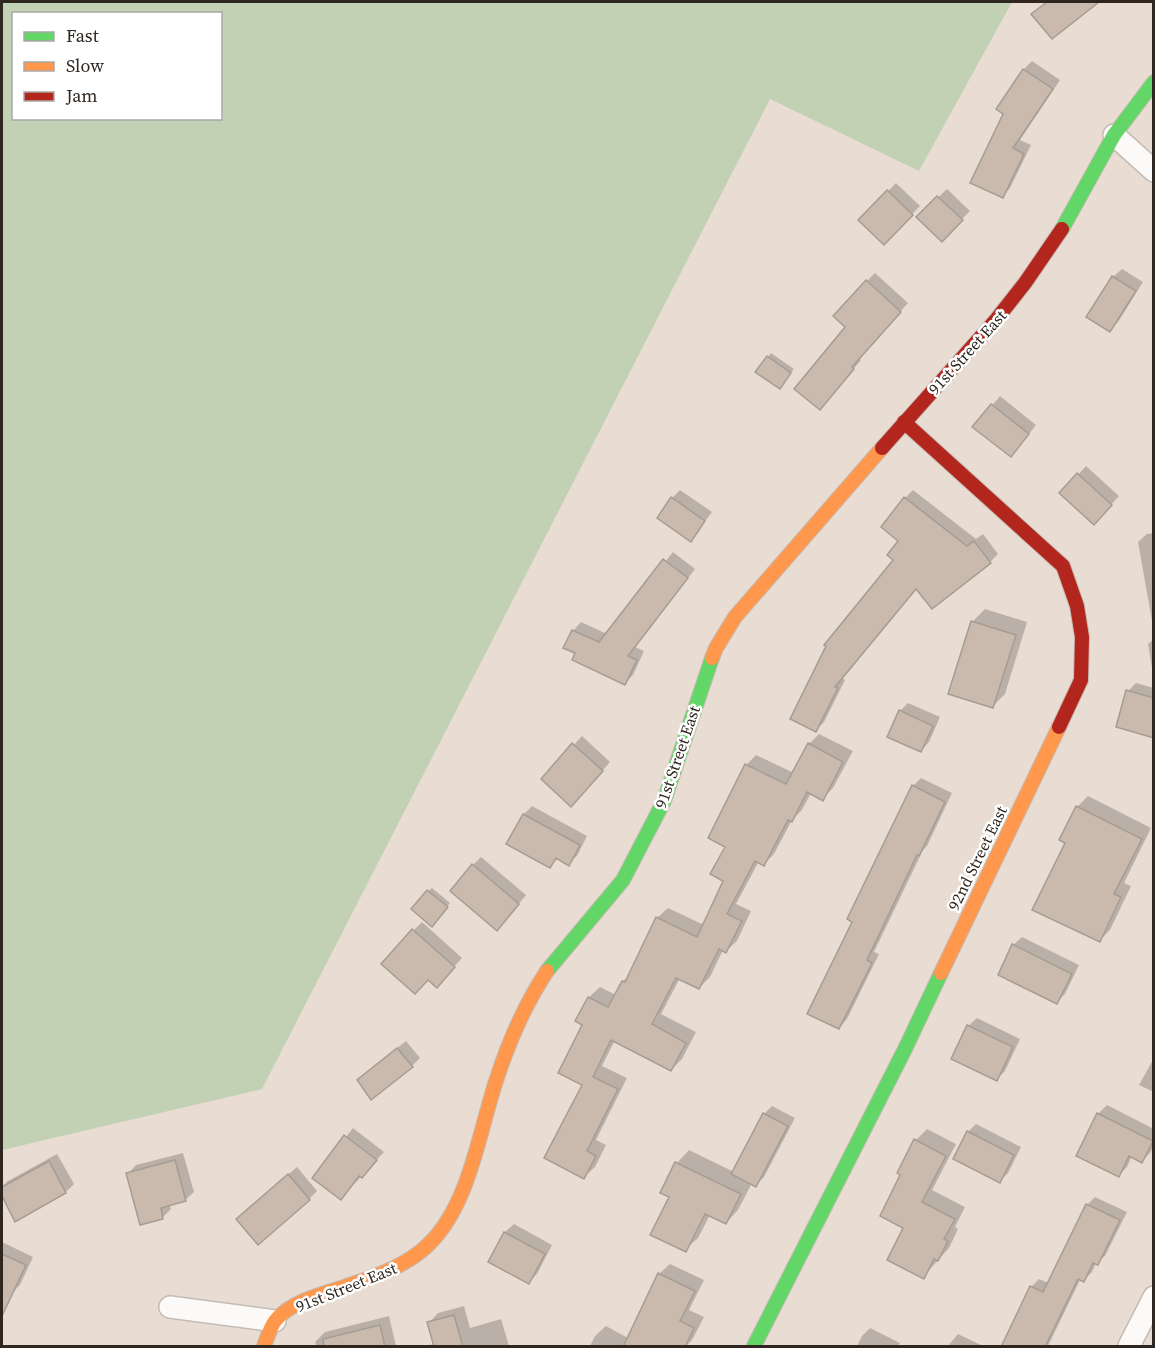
<svg xmlns="http://www.w3.org/2000/svg" width="1155" height="1348" font-family="'Source Serif 4',serif">
<style>
.green{fill:#c2d0b3;fill-rule:evenodd}
.shadow{fill:#0003}
.building{fill:#cabaad;stroke:#a59c94;stroke-width:1.5}
.lines{fill:none;stroke-linecap:round;stroke-linejoin:round}
.street-casing{stroke:#c4bbb3;stroke-width:24}
.fast-casing{stroke:#c4bbb3;stroke-width:16}
.slow-casing{stroke:#c4bbb3;stroke-width:16}
.jam-casing{stroke:#c4bbb3;stroke-width:16}
.street{stroke:#fcfaf8;stroke-width:21}
.fast{stroke:#63d668;stroke-width:14}
.slow{stroke:#ff974d;stroke-width:14}
.jam{stroke:#b3261e;stroke-width:14}
.labels{text-anchor:middle;dominant-baseline:central;stroke-width:5;stroke-linejoin:round;paint-order:stroke}
.street-label{font-size:16px;fill:#2e261f;stroke:#fff}
</style>
<rect width="100%" height="100%" fill="#e9ddd3"/>
<path class="green" d="M2,2H1012L919,171L770,99L262,1089L2,1150ZM14,14H220V118H14Z"/>
<g class="shadow">
<polygon points="1047,2 1096,2 1052,37 1033,14"/>
<polygon points="1032,61 1060,80 1020,140 1031,145 1010,188 1002,197 1005,114 998,109 1024,69"/>
<polygon points="896,183 920,206 884,243 860,220"/>
<polygon points="947,189 970,211 941,240 918,217"/>
<polygon points="1122,269 1143,282 1118,322 1110,330 1113,277"/>
<polygon points="875,273 908,303 858,358 861,360 828,400 847,327 867,281"/>
<polygon points="771,353 794,369 783,383 768,357"/>
<polygon points="1000,396 1036,425 1019,447 975,426"/>
<polygon points="1086,466 1119,496 1102,515 1061,493"/>
<polygon points="680,490 712,512 691,540 672,498"/>
<polygon points="913,490 976,539 983,534 998,554 990,562 917,587 842,678 845,680 824,722 816,730 793,719 895,560 901,540 905,498"/>
<polygon points="1154,533 1154,632 1138,542 1147,534"/>
<polygon points="673,552 695,569 635,647 644,651 633,675 625,683 577,652 573,631 581,622 607,634"/>
<polygon points="985,609 1027,622 1005,694 993,706 972,622"/>
<polygon points="1154,639 1154,680 1148,644"/>
<polygon points="1136,683 1154,688 1154,736 1128,691"/>
<polygon points="908,703 940,717 929,742 921,751 900,711"/>
<polygon points="819,734 853,751 833,788 822,799 811,793 802,810 792,820 774,854 764,864 759,861 736,904 751,911 737,941 726,951 723,950 710,977 699,988 680,978 661,1014 696,1032 682,1059 671,1070 615,1040 602,1066 627,1078 596,1140 606,1145 595,1167 584,1177 584,1024 577,1021 589,997 600,987 616,995 623,981 631,974 657,918 668,908 704,925 725,880 727,846 746,765 756,755 794,773 809,744"/>
<polygon points="582,736 610,762 580,797 543,779"/>
<polygon points="921,778 952,793 927,846 923,850 874,952 879,954 847,1019 839,1028 854,921 913,786"/>
<polygon points="1088,796 1151,828 1124,883 1131,886 1110,930 1099,941 1067,842 1077,807"/>
<polygon points="532,806 587,836 577,856 568,864 558,858 550,867 524,814"/>
<polygon points="481,857 526,895 505,921 473,865"/>
<polygon points="432,888 450,903 435,921 428,891"/>
<polygon points="422,922 462,958 445,977 413,931"/>
<polygon points="1022,937 1079,965 1065,994 1057,1002 1013,945"/>
<polygon points="977,1018 1020,1039 1005,1071 997,1079 968,1026"/>
<polygon points="406,1041 420,1058 412,1066 367,1072"/>
<polygon points="1154,1058 1154,1092 1139,1085"/>
<polygon points="1107,1105 1154,1129 1154,1146 1150,1153 1142,1161 1132,1156 1127,1167 1119,1175 1078,1155 1098,1114"/>
<polygon points="772,1106 795,1118 764,1177 756,1185 752,1183 738,1210 726,1223 710,1215 698,1238 685,1250 671,1196 662,1192 677,1163 689,1150 734,1172 764,1114"/>
<polygon points="976,1124 1021,1147 1008,1173 999,1181 968,1132"/>
<polygon points="353,1128 384,1152 341,1198 314,1178"/>
<polygon points="927,1129 956,1144 932,1190 965,1207 955,1227 958,1229 949,1248 923,1277 905,1227 902,1174 916,1140"/>
<polygon points="183,1153 194,1192 185,1200 169,1204 171,1209 162,1218 128,1174 136,1165"/>
<polygon points="57,1154 74,1184 66,1192 16,1220 2,1193 2,1187 8,1181"/>
<polygon points="297,1167 317,1191 309,1199 246,1211"/>
<polygon points="1095,1197 1127,1212 1105,1256 1096,1263 1092,1272 1084,1280 1081,1278 1048,1346 1003,1346 1031,1287 1039,1279 1049,1283 1087,1205"/>
<polygon points="514,1224 552,1245 537,1274 529,1282 490,1261 505,1232"/>
<polygon points="2,1242 33,1257 20,1285 12,1293 2,1288"/>
<polygon points="670,1264 704,1280 689,1310 704,1317 692,1340 686,1346 590,1346 595,1336 606,1326 628,1338 659,1274"/>
<polygon points="464,1306 470,1328 501,1319 509,1346 421,1346 435,1344 429,1323 438,1313"/>
<polygon points="389,1316 396,1346 317,1346 315,1342 325,1332"/>
<polygon points="870,1328 900,1343 898,1346 857,1346 862,1336"/>
<polygon points="958,1334 983,1346 948,1346"/>
</g>
<g class="building">
<polygon points="1047,2 1099,2 1052,39 1031,14"/>
<polygon points="1023,69 1053,89 1013,148 1024,154 1003,198 970,183 1003,114 996,109"/>
<polygon points="887,190 913,215 884,245 858,220"/>
<polygon points="937,196 963,220 942,242 916,217"/>
<polygon points="1112,276 1136,291 1110,332 1086,317"/>
<polygon points="866,280 901,312 852,367 854,369 820,410 794,389 845,327 833,316"/>
<polygon points="767,356 791,373 780,389 755,372"/>
<polygon points="991,404 1029,434 1011,457 972,427"/>
<polygon points="1077,473 1112,505 1094,525 1059,493"/>
<polygon points="671,497 705,521 691,542 657,518"/>
<polygon points="904,497 967,546 974,541 991,563 932,609 916,589 835,687 838,688 816,732 790,719 826,646 824,645 893,560 887,555 898,541 881,527"/>
<polygon points="663,559 688,578 628,656 637,660 625,685 572,660 575,653 563,648 572,630 599,642"/>
<polygon points="971,621 1016,635 993,708 948,694"/>
<polygon points="1126,690 1154,698 1154,738 1116,727"/>
<polygon points="899,710 933,726 921,752 887,737"/>
<polygon points="572,743 603,771 571,807 541,779"/>
<polygon points="808,743 843,762 823,801 807,792 792,822 788,820 764,866 755,861 727,914 742,921 726,953 719,949 699,989 676,978 652,1024 686,1043 671,1071 611,1040 593,1077 618,1089 587,1151 596,1156 584,1179 544,1158 582,1085 558,1073 582,1025 575,1021 588,997 608,1007 622,981 625,982 656,917 697,937 723,881 710,874 725,847 708,838 745,764 786,784"/>
<polygon points="912,785 945,802 919,856 917,855 867,960 872,963 839,1029 807,1014 852,922 847,919"/>
<polygon points="1076,806 1142,839 1114,894 1121,897 1100,942 1032,910 1065,843 1059,840"/>
<polygon points="523,814 580,845 569,866 556,858 550,868 506,844"/>
<polygon points="472,864 519,904 497,931 450,891"/>
<polygon points="427,890 448,907 432,927 411,909"/>
<polygon points="412,929 455,967 437,988 428,980 415,994 381,964"/>
<polygon points="1012,944 1072,974 1057,1004 998,975"/>
<polygon points="967,1025 1013,1047 997,1081 951,1059"/>
<polygon points="397,1048 413,1067 371,1100 357,1080"/>
<polygon points="763,1113 788,1126 756,1187 731,1174"/>
<polygon points="1097,1113 1153,1141 1142,1163 1129,1156 1119,1177 1076,1156"/>
<polygon points="967,1131 1014,1155 1000,1183 953,1159"/>
<polygon points="344,1135 377,1160 362,1178 359,1176 341,1200 312,1178"/>
<polygon points="914,1139 946,1156 922,1202 955,1219 944,1239 948,1241 938,1261 934,1259 924,1279 887,1260 903,1228 880,1216 900,1175 897,1173"/>
<polygon points="175,1160 186,1201 161,1208 163,1219 140,1225 126,1173"/>
<polygon points="49,1161 66,1193 15,1222 2,1196 2,1187"/>
<polygon points="675,1162 741,1194 726,1224 705,1214 686,1252 650,1235 669,1197 660,1193"/>
<polygon points="288,1174 310,1200 258,1245 236,1219"/>
<polygon points="1086,1204 1120,1220 1098,1265 1093,1263 1084,1282 1078,1279 1045,1347 1001,1347 1030,1286 1043,1292"/>
<polygon points="504,1232 545,1254 529,1284 488,1262"/>
<polygon points="2,1254 26,1265 2,1316"/>
<polygon points="658,1273 695,1291 680,1321 694,1328 685,1347 623,1347"/>
<polygon points="454,1315 463,1347 434,1347 427,1322"/>
<polygon points="380,1325 385,1347 324,1347 323,1339"/>
</g>
<g class="lines">
<defs>
<g id="street">
<polyline points="1114,135 1154,171"/>
<polyline points="170,1307 275,1321"/>
<polyline points="1129,1346 1154,1297"/>
</g>
<g id="fast">
<polyline points="1062,229 1114,135 1154,82"/>
<polyline points="547,971 623,880 664,801 712,658"/>
<polyline points="754,1346 905,1049 941,973"/>
</g>
<g id="slow">
<polyline points="712,658 716,648 735,617 882,448"/>
<polyline points="941,973 1059,727"/>
<path d="M264,1346C267,1338 270,1328 275,1321C290,1302 322,1294 344,1287C373,1277 406,1267 429,1244C470,1204 479,1131 497,1078C509,1041 526,1003 547,971"/>
</g>
<g id="jam">
<polyline points="904,422 1063,566 1077,606 1082,637 1081,680 1059,727"/>
<polyline points="882,448 995,321 1025,283 1062,229"/>
</g>
</defs>
<use href="#street" class="street-casing"/>
<use href="#fast" class="fast-casing"/>
<use href="#slow" class="slow-casing"/>
<use href="#jam" class="jam-casing"/>
<use href="#street" class="street"/>
<use href="#fast" class="fast"/>
<use href="#slow" class="slow"/>
<use href="#jam" class="jam"/>
</g>
<g class="labels">
<g class="street-label">
<text transform="translate(967 352) rotate(-48)">91st Street East</text>
<text transform="translate(677 757) rotate(-71)">91st Street East</text>
<text transform="translate(977 858) rotate(-64)">92nd Street East</text>
<text transform="translate(346 1287) rotate(-22)">91st Street East</text>
</g>
</g>
<rect width="1155" height="1348" fill="none" stroke="#2e261f" stroke-width="6"/>
<rect x="12" y="12" width="210" height="108" fill="#ffffff" stroke="#aba8a5" stroke-width="1.5"/>
<rect x="24" y="32" width="30" height="9" fill="#63d668" stroke="#aba8a5" stroke-width="1.5"/>
<text x="66" y="42" font-size="18" fill="#2e261f">Fast</text>
<rect x="24" y="62" width="30" height="9" fill="#ff974d" stroke="#aba8a5" stroke-width="1.5"/>
<text x="66" y="72" font-size="18" fill="#2e261f">Slow</text>
<rect x="24" y="92" width="30" height="9" fill="#b3261e" stroke="#aba8a5" stroke-width="1.5"/>
<text x="66" y="102" font-size="18" fill="#2e261f">Jam</text>
</svg>
